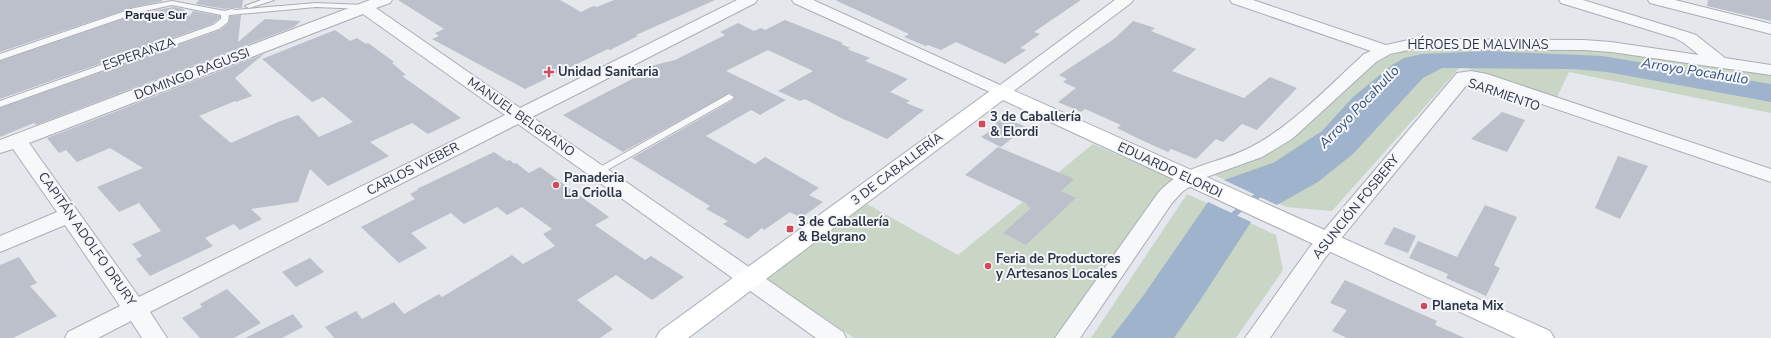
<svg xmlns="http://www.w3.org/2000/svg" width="1771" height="338" font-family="'Nunito Sans',sans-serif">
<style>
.green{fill:#c9d6c5}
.water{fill:#9fb4cc}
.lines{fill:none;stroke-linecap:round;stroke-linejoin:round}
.stream{stroke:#9fb4cc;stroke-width:6}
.building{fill:#bbc0ca}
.service-casing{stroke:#a9aeb7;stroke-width:2}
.minor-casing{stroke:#a9aeb7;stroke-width:2}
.secondary-casing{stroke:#a9aeb7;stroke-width:2}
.service{fill:#f7f8fa;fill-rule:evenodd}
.minor{fill:#f7f8fa;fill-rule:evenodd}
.secondary{fill:#fff;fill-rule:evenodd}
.poi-dot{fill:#d1495b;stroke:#f4f6f9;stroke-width:1.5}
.labels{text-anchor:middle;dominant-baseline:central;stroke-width:4;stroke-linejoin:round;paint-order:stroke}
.far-neighbourhood-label{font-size:12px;font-weight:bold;fill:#1d2536;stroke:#f4f6f9}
.street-label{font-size:13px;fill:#2b3445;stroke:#f4f6f9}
.poi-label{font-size:13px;font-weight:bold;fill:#2b3445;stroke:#f4f6f9;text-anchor:start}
.water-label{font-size:14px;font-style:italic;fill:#34527a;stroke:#f4f6f9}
</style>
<rect width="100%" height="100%" fill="#e4e7ec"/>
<g class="green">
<polygon points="1510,48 1634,52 1771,73 1771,113 1569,72 1557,97 1461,66 1332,211 1286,207 1212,174 1273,148 1381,58 1405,51"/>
<polygon points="1093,144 1172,179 1056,338 854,338 767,279 867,204 958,255"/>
<polygon points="1187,194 1276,235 1283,270 1236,338 1091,338"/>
</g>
<g class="water">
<polygon points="1488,51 1602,56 1771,84 1771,102 1607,72 1572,69 1442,68 1423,78 1353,154 1318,182 1277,205 1224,180 1273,163 1322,131 1353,97 1392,65 1404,58 1422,54"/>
<polygon points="1208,202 1251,222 1201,299 1174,338 1111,338 1143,296"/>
</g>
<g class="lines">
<polyline class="stream" points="1229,219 1249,201 1264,192"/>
</g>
<g class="building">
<polygon points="0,0 162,0 163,1 134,7 0,52"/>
<polygon points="199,0 243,0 242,8 232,8 225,9 196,4"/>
<polygon points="398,0 560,0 581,12 593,6 597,7 614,0 715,0 636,35 638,36 610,50 608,49 525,89 432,39 439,36 435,33 444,29"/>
<polygon points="835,0 1081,0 1034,32 1040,34 1020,48 1026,50 1005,64 956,42 941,50 928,45 926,46 904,37 909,34"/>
<polygon points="1708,0 1771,0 1771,21 1707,6"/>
<polygon points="174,7 183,9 190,16 193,11 220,16 220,18 212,24 0,99 0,61 140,13"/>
<polygon points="241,15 238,42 265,19 301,21 294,27 36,125 34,123 0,137 0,108 220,30 229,23 230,16"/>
<polygon points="785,20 843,43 841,44 850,48 847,49 870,58 865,61 908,79 890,92 910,101 906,103 924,110 887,139 846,120 845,120 805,99 800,101 778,91 813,71 768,50 726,71 786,100 760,115 751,110 706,136 755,164 765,157 819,188 809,195 823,202 801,218 790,212 764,230 762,228 748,239 723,224 728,221 706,209 710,206 632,158 733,100 735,97 730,93 623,152 563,115 634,78 639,69 675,60 725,35 720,32 738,23 754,31 761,28 765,30"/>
<polygon points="1133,21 1155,28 1151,31 1196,49 1172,71 1244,98 1270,77 1297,88 1257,130 1242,124 1223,142 1216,139 1196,159 1171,149 1168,152 1137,138 1117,128 1121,125 1085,109 1081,112 1058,102 1076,88 1063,82 1067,79 1059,75 1114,39"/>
<polygon points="335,30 350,41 357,38 366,44 368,43 394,62 392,63 406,75 402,76 461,118 428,134 412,123 370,142 389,156 328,186 310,169 298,202 251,209 262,219 240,230 234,224 205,238 213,246 150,276 136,259 142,256 132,244 161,231 139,203 119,212 97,187 143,168 110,148 77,162 66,150 59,153 47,138 264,54 235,78 252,96 236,102 235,101 199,116 231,143 278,122 298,115 319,137 353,122 323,97 312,102 262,59"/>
<polygon points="1502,112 1525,120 1507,152 1471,139"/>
<polygon points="1003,117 1026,127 1001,147 981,137 991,130 989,129"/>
<polygon points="998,147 1074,179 1061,191 1076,198 1026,245 1003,233 1031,208 1027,206 1028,204 965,175"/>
<polygon points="494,152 507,161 510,160 514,164 516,163 529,173 540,167 609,217 595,225 645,260 651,256 684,277 652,300 616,275 577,300 613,329 600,338 334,338 325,327 356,311 362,319 394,302 404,314 439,294 442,297 512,255 523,264 555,246 543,234 552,229 522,207 507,215 497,207 464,224 451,213 411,233 427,248 399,263 361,227 415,199 410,194 418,190 417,189"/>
<polygon points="1618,156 1648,166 1620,219 1595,208"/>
<polygon points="1485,205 1517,217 1494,265 1500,268 1486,296 1446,278 1448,274 1409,258 1418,241 1457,257"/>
<polygon points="1394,227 1416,236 1408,253 1384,244"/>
<polygon points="19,257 37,283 30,286 57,316 13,338 0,338 0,265"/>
<polygon points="310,258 324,272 296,287 282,272"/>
<polygon points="1345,280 1437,321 1435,325 1465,338 1347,338 1332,331 1347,310 1330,303"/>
<polygon points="227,289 261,323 234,338 200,338 182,318 202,307 200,304"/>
<polygon points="293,314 303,327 282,338 245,338"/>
</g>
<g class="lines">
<defs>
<g id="service">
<polygon points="261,0 274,0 249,8 245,6"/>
<polygon points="172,1 225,11 232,9 235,10 316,3 364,5 368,7 364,9 316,7 229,15 228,22 219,29 0,107 0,101 213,25 221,19 221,15 172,5 140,12 0,60 0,54 134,8"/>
<polygon points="729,94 734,97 732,99 602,173 598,174 593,171"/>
</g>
<g id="minor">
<path d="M370,0H392L390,3L376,8L520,108L737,0H757L755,3L532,117L843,332L846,338H816L518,124L150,312L167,338H142L131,321L98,338H65L68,332L120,306L65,225L0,252V236L57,212L13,149L0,153V140ZM363,14L505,115L139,297L29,143Z"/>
<polygon points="792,0 813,0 1000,85 1115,0 1133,0 1131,3 1007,96 1001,97 794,3"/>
<path d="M1230,0H1253L1386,45L1413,39L1584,40L1611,42L1699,55L1684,43L1675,38L1561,3L1559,0H1583L1687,32L1696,35L1725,58L1771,65V75L1611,52L1584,50L1413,49L1390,54L1376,62L1292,139L1262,157L1201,179L1182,192L1172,203L1080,338H1055L1158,193C1185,163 1216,165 1249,148C1291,127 1329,86 1364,54L1371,51L1232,3Z"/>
<polygon points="1648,0 1675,0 1771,24 1771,34 1650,3"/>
<polygon points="1471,71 1487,74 1771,169 1771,182 1477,82 1469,82 1325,258 1270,338 1245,338 1309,248 1457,73"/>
</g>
<polygon id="secondary" points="1001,86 1008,88 1550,331 1554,338 1516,338 1003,100 688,338 656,338 660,331 994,88"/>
</defs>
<use href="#service" class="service-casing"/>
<use href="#minor" class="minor-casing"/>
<use href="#secondary" class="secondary-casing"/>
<use href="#service" class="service"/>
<use href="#minor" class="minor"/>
<use href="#secondary" class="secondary"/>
</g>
<g class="poi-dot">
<path d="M547 66h4v4h4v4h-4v4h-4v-4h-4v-4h4z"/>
<rect x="978" y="120" width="8" height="8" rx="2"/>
<circle cx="556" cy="185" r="4"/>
<rect x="786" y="225" width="8" height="8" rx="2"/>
<circle cx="988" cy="266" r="4"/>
<circle cx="1424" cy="306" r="4"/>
</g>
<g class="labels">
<g class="far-neighbourhood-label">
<text x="156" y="15">Parque Sur</text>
</g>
<g class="street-label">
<text x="1478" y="45">HÉROES DE MALVINAS</text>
<text transform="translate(139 54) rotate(-19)">ESPERANZA</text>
<text transform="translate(192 74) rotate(-21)">DOMINGO RAGUSSI</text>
<text transform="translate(1504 95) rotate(19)">SARMIENTO</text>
<text transform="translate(521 117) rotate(35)">MANUEL BELGRANO</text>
<text transform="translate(413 169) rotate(-27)">CARLOS WEBER</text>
<text transform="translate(897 169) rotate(-37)">3 DE CABALLERÍA</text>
<text transform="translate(1170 170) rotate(25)">EDUARDO ELORDI</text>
<text transform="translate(1356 207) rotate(-51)">ASUNCIÓN FOSBERY</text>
<text transform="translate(87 239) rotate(55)">CAPITÁN ADOLFO DRURY</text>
</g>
<g class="poi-label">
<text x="558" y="72">Unidad Sanitaria</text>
<text x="990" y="117">3 de Caballería<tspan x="990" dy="15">&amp; Elordi</tspan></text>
<text x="564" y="178">Panaderia<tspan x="564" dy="15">La Criolla</tspan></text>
<text x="798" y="222">3 de Caballería<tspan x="798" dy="15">&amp; Belgrano</tspan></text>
<text x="996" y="259">Feria de Productores<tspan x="996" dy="15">y Artesanos Locales</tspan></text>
<text x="1432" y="306">Planeta Mix</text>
</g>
<g class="water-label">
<text transform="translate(1695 71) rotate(9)">Arroyo Pocahullo</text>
<text transform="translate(1359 107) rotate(-46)">Arroyo Pocahullo</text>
</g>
</g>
</svg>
